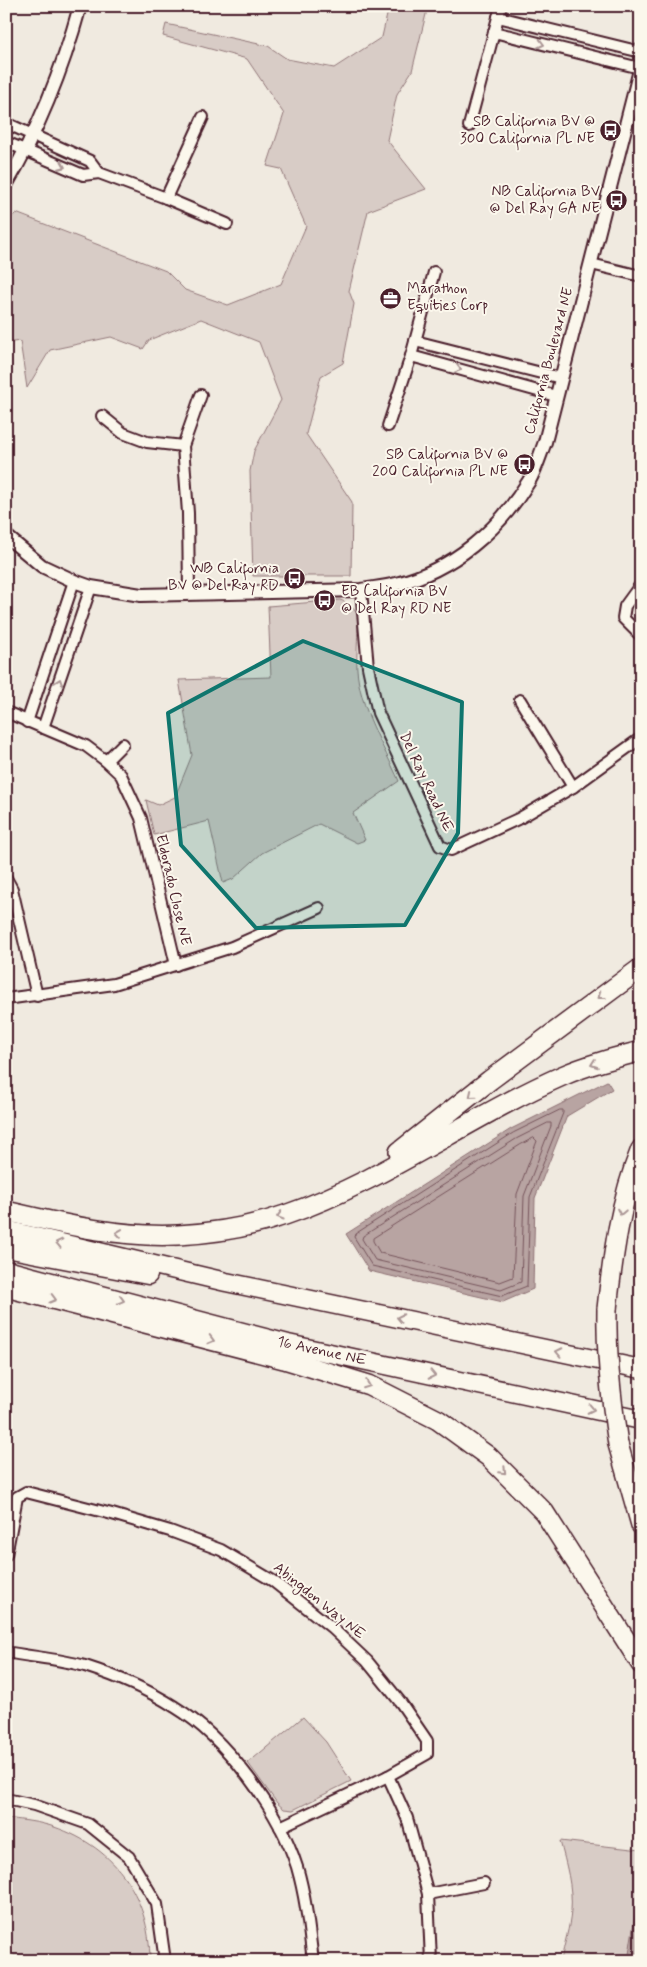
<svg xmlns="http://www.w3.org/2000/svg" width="647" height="1967" font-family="Mynerve,sans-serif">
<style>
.green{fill:#d8ccc6;stroke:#917678}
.water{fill:#b8a4a2;stroke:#8c6f72}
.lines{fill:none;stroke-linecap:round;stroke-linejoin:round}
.shore{stroke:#76545b;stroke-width:1}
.minor-casing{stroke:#4a1f2b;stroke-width:14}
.tertiary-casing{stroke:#4a1f2b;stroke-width:16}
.trunk-casing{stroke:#4a1f2b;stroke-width:21}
.motorway-casing{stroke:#4a1f2b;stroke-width:22}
.minor{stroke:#fbf7ec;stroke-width:10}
.tertiary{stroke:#fbf7ec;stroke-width:12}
.trunk{stroke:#fbf7ec;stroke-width:18}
.motorway{stroke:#fbf7ec;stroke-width:19}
.motorway-bridge-casing{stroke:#4a1f2b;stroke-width:22;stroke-linecap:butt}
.motorway-bridge{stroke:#fbf7ec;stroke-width:19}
.oneway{stroke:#ab9695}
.marked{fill:#0f766e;fill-opacity:0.2;stroke:#0f766e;stroke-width:4;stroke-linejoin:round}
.labels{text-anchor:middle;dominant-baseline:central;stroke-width:4;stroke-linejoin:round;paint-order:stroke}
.poi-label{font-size:15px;fill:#4a1f2b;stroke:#fbf7ec;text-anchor:end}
.street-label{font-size:15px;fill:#4a1f2b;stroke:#fbf7ec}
</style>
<rect width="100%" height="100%" fill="#f0eae0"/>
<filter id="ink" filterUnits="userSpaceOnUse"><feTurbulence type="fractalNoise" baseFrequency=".02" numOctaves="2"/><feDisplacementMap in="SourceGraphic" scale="10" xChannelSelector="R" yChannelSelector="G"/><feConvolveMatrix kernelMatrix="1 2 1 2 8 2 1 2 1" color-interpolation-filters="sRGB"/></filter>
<g filter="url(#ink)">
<g class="green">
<polygon points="389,6 428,6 412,71 397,94 387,140 426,189 368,211 349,291 354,304 343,363 321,376 306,434 352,502 351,576 253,576 250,471 254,451 281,400 259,342 201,319 149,340 143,349 111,337 50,350 27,388 20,341 6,343 6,223 16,213 166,271 185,290 228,305 281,284 306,226 281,169 267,166 284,114 247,59 163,36 166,24 268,46 287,59 334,68 382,37"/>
<path d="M340,600C347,602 354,607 357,615C359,623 356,657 357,669C359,706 384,747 399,781L353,813L365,840L357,843L319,824L262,853L233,879L223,883L209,821L154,835L146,800L158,805L175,797L192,755L179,680L271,677L268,606Z"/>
<polygon points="303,1717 326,1742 351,1781 293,1810 284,1809 277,1803 248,1763"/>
<path d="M6,1818C20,1820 34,1821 48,1825C112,1844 150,1894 150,1961H6Z"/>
<path d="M560,1841L641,1850V1961H561C564,1944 570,1927 571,1911C573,1887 566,1864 560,1841Z"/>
</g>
<g class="water">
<polygon points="607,1081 612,1089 567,1116 535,1198 533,1289 503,1302 369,1271 346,1234 511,1129"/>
<polygon points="636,1909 641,1911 641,1961 628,1961"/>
</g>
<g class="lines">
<g class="shore">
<polygon points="560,1110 563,1110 563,1113 530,1197 527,1286 502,1296 372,1266 354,1237 355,1234 513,1133"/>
<polygon points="548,1123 551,1123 551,1126 524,1196 521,1282 501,1290 375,1260 362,1239 363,1236 516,1139"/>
<polygon points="534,1138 537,1141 517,1194 513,1277 500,1282 380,1253 373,1241 373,1238 520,1145"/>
</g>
<defs>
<g id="minor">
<polyline points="498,17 641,52"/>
<polyline points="494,32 640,68"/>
<polyline points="6,123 90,161 99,173"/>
<polyline points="469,126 501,6"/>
<polyline points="6,142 83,175 99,173 166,198 227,224"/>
<polyline points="166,198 203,117"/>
<polyline points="591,264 641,276"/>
<polyline points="415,341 561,378"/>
<polyline points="411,356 556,396"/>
<polyline points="102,416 123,433 147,442 183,446"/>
<polyline points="388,426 411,356 434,272"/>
<polyline points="641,584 625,606 623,618 641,636"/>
<polyline points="361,590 368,667 378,713 440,846 451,850 520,818 573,787 641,738"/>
<polyline points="189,593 188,513 183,446 201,395"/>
<polyline points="520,700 573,787"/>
<polyline points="6,712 86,746 106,761 121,775 141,818 176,965"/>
<polyline points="27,722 74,581"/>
<polyline points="43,728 91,587"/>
<polyline points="106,761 123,744"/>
<polyline points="6,878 12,889 37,996"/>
<polyline points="6,999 114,984 232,947 319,908"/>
<polyline points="6,1555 17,1497 26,1492 112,1514 170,1531 221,1550 273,1581 331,1627 367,1661 401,1703 427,1741 427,1754 388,1776 280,1827"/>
<path d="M6,1652C32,1657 60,1659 85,1666C116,1676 147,1689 175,1707C226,1738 279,1810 297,1867C306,1898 309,1929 313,1961"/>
<polyline points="388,1776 407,1818 428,1894 431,1961"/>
<polyline points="6,1799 34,1805 88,1824 129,1857 157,1904 165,1961"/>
<polyline points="428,1894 484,1883"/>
</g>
<g id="tertiary">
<path d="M6,185C39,129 63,68 80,6"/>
<path d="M6,536L42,566L74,581L91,587L141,595L361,590C373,588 384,587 396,584C453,570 499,530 529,481C536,469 540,455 545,442L641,66"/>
</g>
<g id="trunk">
<polyline points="6,1230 226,1282 641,1369"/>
<polyline points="6,1248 148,1275"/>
<path id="s1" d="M6,1270L288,1344L641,1420"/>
</g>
<g id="motorway">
<polyline points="399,1152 490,1080 641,968"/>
<path d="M6,1211C62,1224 120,1238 178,1235C214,1233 251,1227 285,1215C384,1181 467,1118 562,1076C587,1065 614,1058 641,1051"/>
<polyline points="6,1287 284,1359 369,1385 438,1420 489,1457 544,1512 641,1664"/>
<path d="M607,1309C613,1254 620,1201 641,1149"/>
<polyline points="618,1444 641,1525"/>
</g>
</defs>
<use href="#minor" class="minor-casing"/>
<use href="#tertiary" class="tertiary-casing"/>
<use href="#trunk" class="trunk-casing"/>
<use href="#motorway" class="motorway-casing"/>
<use href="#minor" class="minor"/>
<use href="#tertiary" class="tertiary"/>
<use href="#trunk" class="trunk"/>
<use href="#motorway" class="motorway"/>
<defs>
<path id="motorway-bridge" d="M607,1309C606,1354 611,1399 618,1444"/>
</defs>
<use href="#motorway-bridge" class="motorway-bridge-casing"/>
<use href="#motorway-bridge" class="motorway-bridge"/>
</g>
<defs><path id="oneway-chevron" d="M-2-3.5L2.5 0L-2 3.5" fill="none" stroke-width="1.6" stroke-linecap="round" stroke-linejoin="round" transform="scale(1.25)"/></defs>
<g class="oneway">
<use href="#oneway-chevron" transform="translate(541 44) rotate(14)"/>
<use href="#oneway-chevron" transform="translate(62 166) rotate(23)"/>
<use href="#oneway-chevron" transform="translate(458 369) rotate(15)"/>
<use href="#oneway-chevron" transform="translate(59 682) rotate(-71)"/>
<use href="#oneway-chevron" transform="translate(601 996) rotate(142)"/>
<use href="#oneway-chevron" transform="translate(594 1064) rotate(160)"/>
<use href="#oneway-chevron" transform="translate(472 1095) rotate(141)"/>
<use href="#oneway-chevron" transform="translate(621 1212) rotate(101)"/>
<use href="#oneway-chevron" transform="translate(280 1216) rotate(164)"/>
<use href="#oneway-chevron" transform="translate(119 1233) rotate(-172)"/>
<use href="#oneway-chevron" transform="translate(59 1243) rotate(-167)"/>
<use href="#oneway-chevron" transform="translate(53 1299) rotate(15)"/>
<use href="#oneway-chevron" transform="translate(121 1300) rotate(15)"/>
<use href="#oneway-chevron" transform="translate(400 1318) rotate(-168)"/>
<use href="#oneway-chevron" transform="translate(211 1340) rotate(15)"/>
<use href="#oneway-chevron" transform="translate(559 1352) rotate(-168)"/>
<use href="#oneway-chevron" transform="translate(432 1375) rotate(12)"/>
<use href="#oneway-chevron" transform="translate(367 1385) rotate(21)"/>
<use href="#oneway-chevron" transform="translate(591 1409) rotate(12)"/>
<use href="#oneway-chevron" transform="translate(503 1471) rotate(45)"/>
</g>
</g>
<path class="marked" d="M303,641L462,702L458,833L405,925L256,928L181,845L168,713Z"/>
<defs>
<symbol id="bus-disc" viewBox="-11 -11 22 22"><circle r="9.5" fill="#4a1f2b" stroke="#fbf7ec"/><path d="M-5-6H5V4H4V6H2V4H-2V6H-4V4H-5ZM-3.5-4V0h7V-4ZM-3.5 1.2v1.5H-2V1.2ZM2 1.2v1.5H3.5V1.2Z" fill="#fff"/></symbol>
<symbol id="office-disc" viewBox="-11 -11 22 22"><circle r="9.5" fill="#4a1f2b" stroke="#fbf7ec"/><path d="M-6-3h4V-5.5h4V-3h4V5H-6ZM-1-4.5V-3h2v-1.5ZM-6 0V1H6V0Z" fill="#fff"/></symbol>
</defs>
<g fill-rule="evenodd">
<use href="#bus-disc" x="598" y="118" width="25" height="25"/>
<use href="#bus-disc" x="604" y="188" width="25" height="25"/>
<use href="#office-disc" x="378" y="286" width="25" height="25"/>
<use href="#bus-disc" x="512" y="452" width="25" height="25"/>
<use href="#bus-disc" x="282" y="566" width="25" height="25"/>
<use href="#bus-disc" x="312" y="588" width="25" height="25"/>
</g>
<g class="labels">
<g class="poi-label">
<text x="595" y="122">SB California BV @<tspan x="595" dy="17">300 California PL NE</tspan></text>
<text x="600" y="192">NB California BV<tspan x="600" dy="17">@ Del Ray GA NE</tspan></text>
<text x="407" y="289" text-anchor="start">Marathon<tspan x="407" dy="17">Equities Corp</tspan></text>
<text x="508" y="455">SB California BV @<tspan x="508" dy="17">200 California PL NE</tspan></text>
<text x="279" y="569">WB California<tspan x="279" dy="17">BV @ Del Ray RD</tspan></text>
<text x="341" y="592" text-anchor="start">EB California BV<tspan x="341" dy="17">@ Del Ray RD NE</tspan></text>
</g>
<g class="street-label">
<text transform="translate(549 361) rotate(-75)">California Boulevard NE</text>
<text transform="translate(426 782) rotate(65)">Del Ray Road NE</text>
<text transform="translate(173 890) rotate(77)">Eldorado Close NE</text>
<text stroke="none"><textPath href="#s1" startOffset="326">16 Avenue NE</textPath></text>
<text transform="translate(319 1601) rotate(39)">Abingdon Way NE</text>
</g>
</g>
<rect width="647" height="1967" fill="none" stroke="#fbf7ec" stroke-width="25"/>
<rect x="12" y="12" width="622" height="1942" fill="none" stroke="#4a1f2b" stroke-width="2" filter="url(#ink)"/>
</svg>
